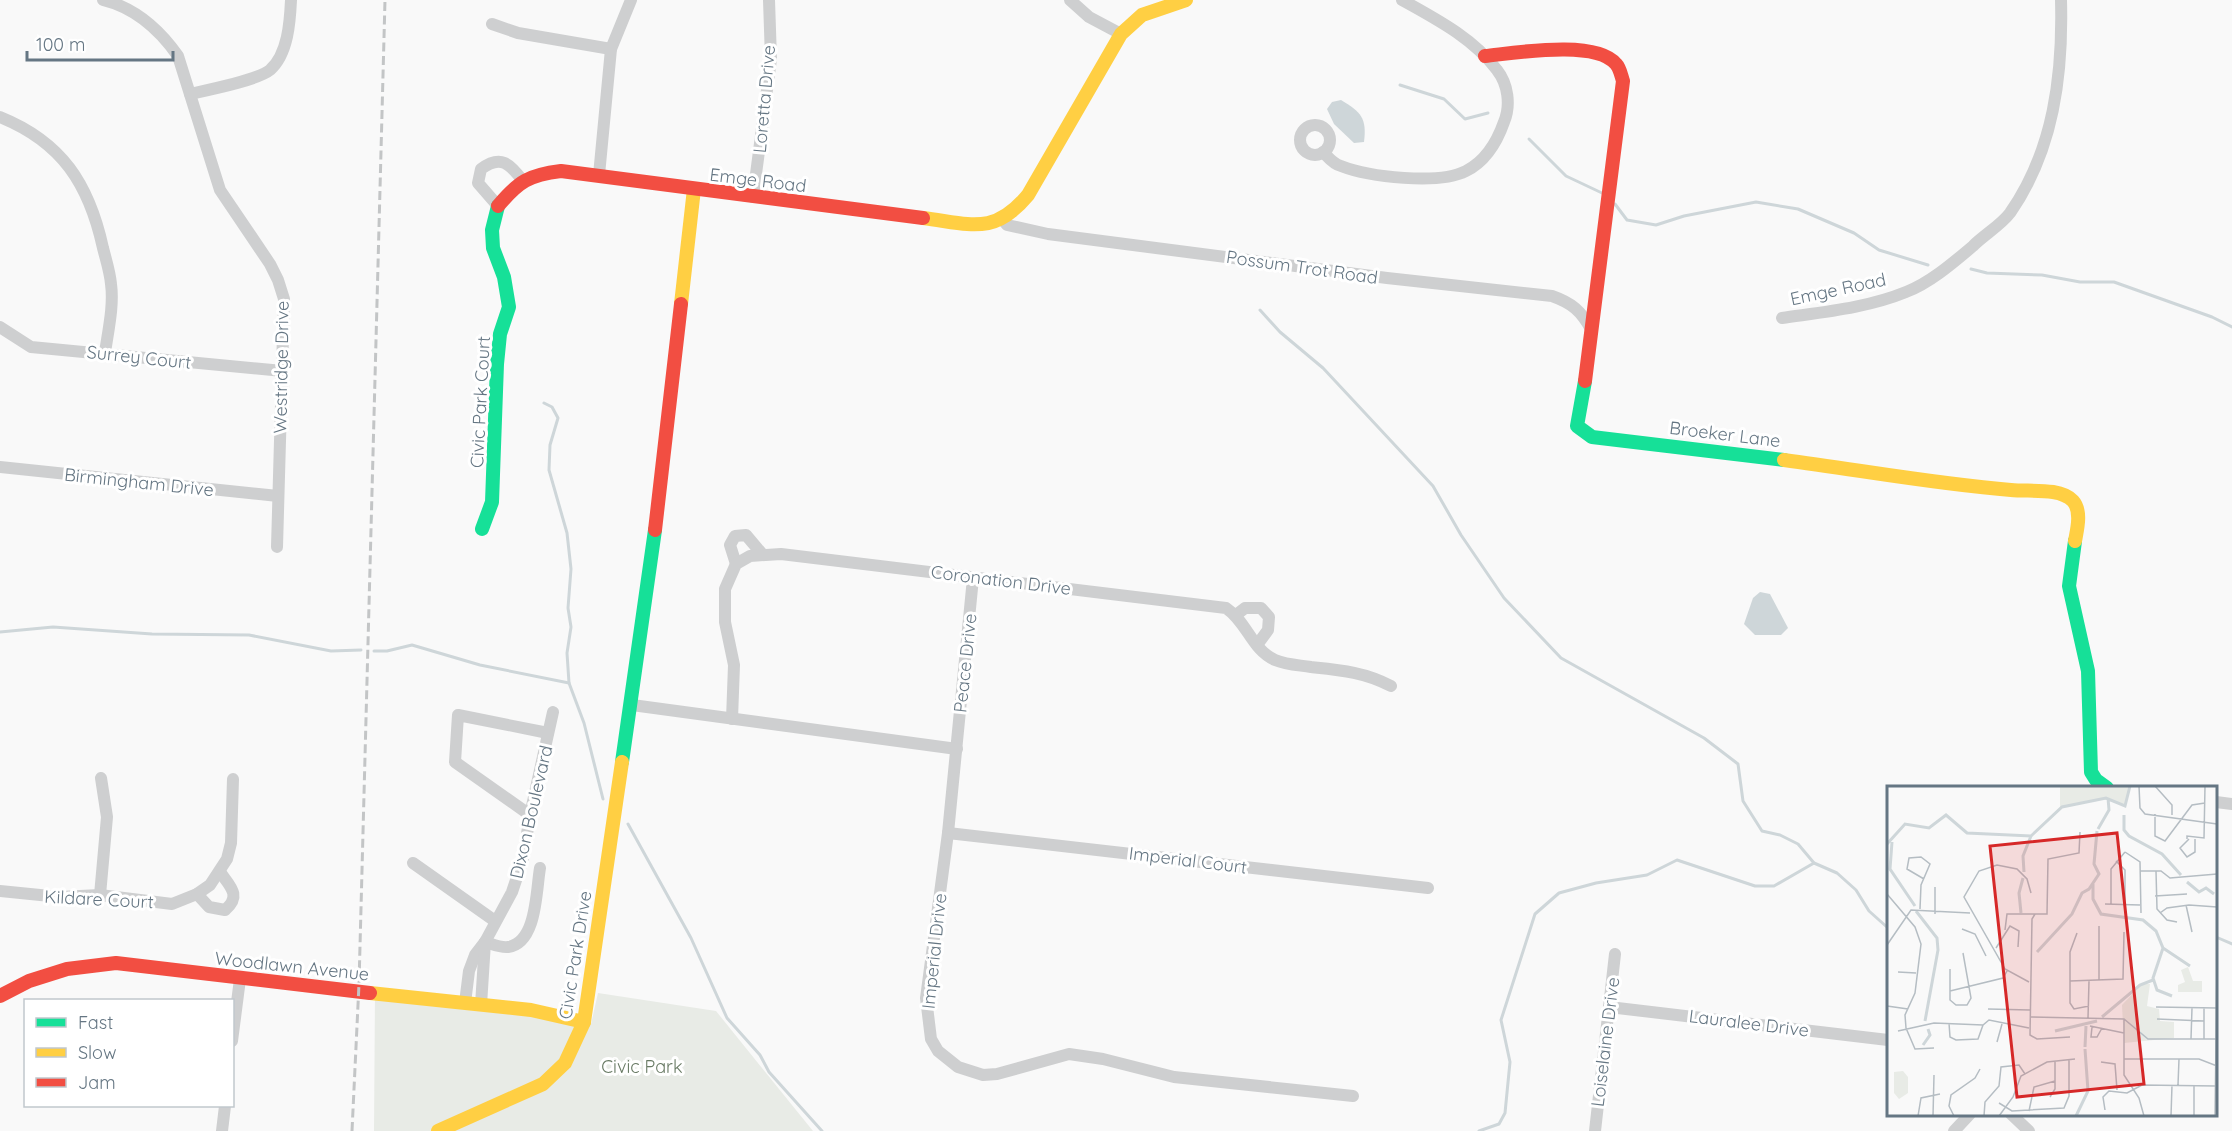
<svg xmlns="http://www.w3.org/2000/svg" width="2232" height="1131" font-family="Quicksand,sans-serif">
<style>
.green{fill:#e8ebe6}
.water{fill:#ced6d9}
.lines{fill:none;stroke-linecap:round;stroke-linejoin:round}
.stream{stroke:#ced6d9;stroke-width:3}
.street{stroke:#cecfd0;stroke-width:12}
.fast{stroke:#16e098;stroke-width:14}
.slow{stroke:#ffcf43;stroke-width:14}
.jam{stroke:#f24e42;stroke-width:14}
.rail{stroke:#c3c5c6;stroke-width:3;stroke-dasharray:9 4.5;stroke-linecap:butt}
.labels{text-anchor:middle;dominant-baseline:central;stroke-width:6;stroke-linejoin:round;paint-order:stroke}
.street-label{font-size:18px;fill:#657683;stroke:#fff}
.park-label{font-size:18px;fill:#687a64;stroke:#fff}
.inset-river{fill:none;stroke:#ced6d9;stroke-width:3}
.inset-road{fill:none;stroke:#b5bdc3;stroke-width:1.5}
.view{fill:#d62828;fill-opacity:0.15;stroke:#d62828;stroke-width:3}
.inset-edge{fill:none;stroke:#657683;stroke-width:3}
</style>
<rect width="100%" height="100%" fill="#f9f9f9"/>
<polygon class="green" points="375,993 591,1024 598,993 716,1011 813,1131 374,1131"/>
<g class="water">
<path d="M1341,100C1361,112 1367,118 1364,142L1354,143L1334,124L1327,109L1332,102Z"/>
<polygon points="1760,592 1770,594 1788,628 1781,635 1755,635 1744,624 1753,598"/>
</g>
<g class="lines">
<g class="stream">
<polyline points="1400,85 1444,99 1465,119 1488,113"/>
<polyline points="1529,139 1566,176 1602,193"/>
<polyline points="1615,204 1627,220 1656,225 1684,216 1756,202 1798,209 1854,233 1879,250 1928,265"/>
<polyline points="1971,269 1987,273 2042,275 2080,282 2114,282 2212,317 2232,327"/>
<polyline points="1260,310 1280,332 1323,368 1433,486 1461,535 1504,598 1561,658 1704,738 1738,764 1743,801 1762,831 1780,835 1798,844 1814,863 1837,873 1856,890 1869,911 1888,928"/>
<polyline points="544,403 552,407 558,418 550,445 549,470 567,533 571,569 568,608 571,627 567,653 569,683 584,723 603,799"/>
<polyline points="0,632 53,627 152,634 249,635 331,651 361,650"/>
<polyline points="374,651 387,651 412,645 480,665 569,683"/>
<polyline points="628,824 691,938 727,1018 760,1055 769,1072 822,1131"/>
<polyline points="2216,937 2232,944"/>
<polyline points="1479,1131 1499,1124 1505,1113 1510,1062 1501,1020 1535,914 1559,893 1596,883 1647,875 1677,860 1755,886 1774,886 1814,863"/>
</g>
<g class="street">
<path d="M103,0C136,8 159,29 178,56L220,190L270,264L278,280L284,299L277,547"/>
<polyline points="1070,0 1089,17 1121,34"/>
<polyline points="492,24 518,33 611,49"/>
<path d="M190,94C208,90 258,80 270,70C288,54 290,22 291,0"/>
<path d="M0,117C62,142 89,184 103,248C106,260 110,272 111,284C114,306 108,331 105,353"/>
<circle cx="1315" cy="140" r="15"/>
<path d="M1323,152C1328,157 1333,164 1341,166C1369,177 1439,185 1466,171C1486,161 1497,142 1504,122C1511,105 1508,84 1497,70C1473,38 1436,19 1402,0"/>
<polyline points="599,175 611,49 631,0"/>
<polyline points="753,197 771,59 769,0"/>
<path d="M498,206L478,183L481,169C501,154 510,164 523,181"/>
<path d="M1002,219L1007,225L1048,234L1387,278L1552,296C1572,303 1581,311 1591,329"/>
<path d="M1782,318C1823,312 1867,308 1906,292C1930,283 1954,262 1973,246C1984,235 2001,225 2010,213C2054,150 2063,74 2061,0"/>
<polyline points="0,327 31,347 283,371"/>
<polyline points="0,467 278,496"/>
<polyline points="736,564 730,545 735,536 746,535 763,555"/>
<polyline points="973,578 948,833 926,998 931,1039 938,1051 958,1067 983,1075 997,1074 1069,1054 1103,1059 1174,1077 1353,1096"/>
<polyline points="1236,615 1245,608 1261,608 1269,617 1268,630 1257,645"/>
<polyline points="632,705 957,749"/>
<path d="M732,719L734,665L725,622V589L736,564L750,556L781,554L1226,608C1247,622 1252,650 1275,660C1287,665 1299,665 1311,667C1340,670 1365,672 1391,686"/>
<polyline points="2216,802 2232,804"/>
<polyline points="530,815 455,762 458,715 548,733"/>
<polyline points="948,833 1428,888"/>
<polyline points="413,863 495,921"/>
<polyline points="0,891 60,897 100,895 172,904 197,894 210,885 227,859 231,843 233,779"/>
<path d="M197,894L209,907L225,910C242,896 230,886 220,872"/>
<polyline points="100,895 107,817 101,778"/>
<path d="M485,942C492,944 501,948 508,947C537,943 536,891 540,868"/>
<polyline points="465,1003 469,971 475,955 485,942 512,892 523,859 530,815 553,712"/>
<polyline points="481,1005 485,942"/>
<polyline points="1609,1007 1888,1040"/>
<polyline points="232,1041 240,979"/>
<polyline points="2011,1114 2029,1131"/>
<polyline points="222,1131 225,1106"/>
<polyline points="1595,1131 1615,954"/>
<polyline points="1954,1131 1970,1114"/>
</g>
<g class="fast">
<polyline points="1585,381 1577,426 1592,437 1784,460"/>
<polyline points="482,529 492,502 497,364 500,334 509,307 504,277 493,248 492,230 498,206"/>
<polyline points="2075,541 2069,586 2088,671 2091,772 2096,780 2107,788"/>
<polyline points="622,762 655,530"/>
</g>
<g class="slow">
<path d="M923,218C971,224 994,236 1028,195L1121,34L1142,15L1186,0"/>
<polyline points="681,304 694,189"/>
<path d="M1784,460C1860,470 1936,484 2011,490C2029,492 2060,487 2073,501C2082,511 2077,530 2075,541"/>
<polyline points="370,993 531,1010 584,1022"/>
<polyline points="438,1131 543,1084 565,1063 584,1022 622,762"/>
</g>
<g class="jam">
<path d="M1485,56C1515,53 1596,39 1616,64C1620,68 1621,75 1623,81L1585,381"/>
<path d="M498,206C519,181 529,175 561,171L923,218"/>
<polyline points="655,530 681,304"/>
<polyline points="0,996 29,981 67,969 116,963 370,993"/>
</g>
<polyline class="rail" points="352,1131 359,984 385,0"/>
</g>
<g class="labels">
<g class="street-label">
<text transform="translate(764 99) rotate(-85)">Loretta Drive</text>
<text transform="translate(758 180) rotate(7)">Emge Road</text>
<text transform="translate(1302 267) rotate(8)">Possum Trot Road</text>
<text transform="translate(1838 289) rotate(-12)">Emge Road</text>
<text transform="translate(139 357) rotate(6)">Surrey Court</text>
<text transform="translate(281 367) rotate(-89)">Westridge Drive</text>
<text transform="translate(480 402) rotate(-87)">Civic Park Court</text>
<text transform="translate(1725 434) rotate(7)">Broeker Lane</text>
<text transform="translate(139 482) rotate(6)">Birmingham Drive</text>
<text transform="translate(1001 580) rotate(7)">Coronation Drive</text>
<text transform="translate(965 663) rotate(-84)">Peace Drive</text>
<text transform="translate(531 812) rotate(-77)">Dixon Boulevard</text>
<text transform="translate(1188 860) rotate(7)">Imperial Court</text>
<text transform="translate(99 899) rotate(3)">Kildare Court</text>
<text transform="translate(934 951) rotate(-84)">Imperial Drive</text>
<text transform="translate(575 955) rotate(-81)">Civic Park Drive</text>
<text transform="translate(292 966) rotate(6)">Woodlawn Avenue</text>
<text transform="translate(1749 1023) rotate(7)">Lauralee Drive</text>
<text transform="translate(1605 1042) rotate(-83)">Loiselaine Drive</text>
</g>
<g class="park-label">
<text x="642" y="1066">Civic Park</text>
</g>
</g>
<g transform="translate(1887 786)">
<rect width="330" height="330" fill="#f9f9f9"/>
<path d="M173,0H242L243,1L238,20L216,13L173,22ZM301,181L306,195H315V206H291V199L298,196L294,184ZM255,198H263L260,220L272,223L273,235L287,236V252L237,257L235,219ZM16,285L21,291V307L12,313L7,307V286Z" fill="#e8ebe6"/>
<path class="inset-river" d="M237,29V44L242,50L275,68L294,89M211,43L222,24L221,12M5,56L3,83L28,120M0,58L18,38L42,42L59,29L80,47L144,50L175,21L219,12L238,20L243,0M137,86L136,70L144,50M300,96L312,106L319,102L327,108M206,98V113L214,128L256,134L269,145L276,162L303,180M29,125L50,152L51,164L38,235M134,127L132,107L136,92M276,162L266,192L270,204L285,210M150,166L185,128L195,107L202,103L212,88L207,78L210,45M215,231L253,199L266,194M168,245L210,235M36,259L43,249L41,243M198,261L199,240M189,330L201,305L198,263"/>
<path class="inset-road" d="M252,0L253,22L258,28L330,38M268,0L285,19V29M268,28V50L278,55L305,19L318,17M300,53V50L317,52L318,0M302,53L293,62L300,71L308,66V53M238,66L253,76L254,127M229,75L238,84V119M253,85H274L283,92L330,88M269,85L270,123L280,134L290,136M48,101V128M0,108L28,141L34,158L28,207L18,229L19,242L28,263L47,262M268,110L300,108M218,118L253,119M224,119V83L238,66M299,119L305,146M33,123L34,99L43,78L34,71L22,72L20,83L37,93M273,127L280,122L302,119L330,121M148,128L145,133L143,249L150,253L183,251M75,143L88,148L99,170M118,144L120,128H160L161,73L192,67L193,46M190,147L183,166V217L187,223L202,220M0,159L24,124L83,127M109,162L123,140L132,145L131,161M63,183V214L69,219H80L84,212L76,167M11,186L29,187M183,195L236,193L237,146M212,195V140M142,196L118,183L77,111L92,85L110,79L130,83L140,93L144,107M63,205L116,192L120,185M0,220L21,223M269,221L330,222M101,223L143,224M143,231L237,233L261,253H329M201,232L202,195M237,233V289L252,312L257,330M270,233L317,235M62,237L63,251L69,254L91,253L96,239M203,240L237,247M205,241L204,251H210L215,242M11,245L47,237L96,239L102,234L142,242M304,253L305,222M317,253V222M110,256L115,238M237,273H312L330,280M214,276L228,278L230,304M291,299L292,273M163,311L168,303V275M112,317L125,325L177,322L182,310V274M218,324L216,311L222,305L240,307L255,299L329,300M142,325L147,301L168,295M31,330L34,312L53,308M46,330L47,289M67,330L62,320L64,309L88,292L93,283M97,330L98,316L112,300L114,281L132,279L138,288M112,330L126,311L134,290L160,276L188,273M284,330L285,299M307,330V299M328,330L330,178"/>
<path class="view" d="M230,47L257,298L130,311L103,60Z"/>
<rect width="330" height="330" class="inset-edge"/>
</g>
<rect x="24" y="999" width="210" height="108" fill="#ffffff" stroke="#c1c8cd" stroke-width="1.5"/>
<rect x="36" y="1018" width="30" height="9" fill="#16e098" stroke="#c1c8cd" stroke-width="1.5"/>
<text x="78" y="1029" font-size="18" fill="#657683">Fast</text>
<rect x="36" y="1048" width="30" height="9" fill="#ffcf43" stroke="#c1c8cd" stroke-width="1.5"/>
<text x="78" y="1059" font-size="18" fill="#657683">Slow</text>
<rect x="36" y="1078" width="30" height="9" fill="#f24e42" stroke="#c1c8cd" stroke-width="1.5"/>
<text x="78" y="1089" font-size="18" fill="#657683">Jam</text>
<path d="M27 51v9h146v-9" fill="none" stroke="#657683" stroke-width="3"/>
<text x="36" y="51" font-size="18" fill="#657683" stroke="#ffffff" stroke-width="4.5" paint-order="stroke">100 m</text>
</svg>
